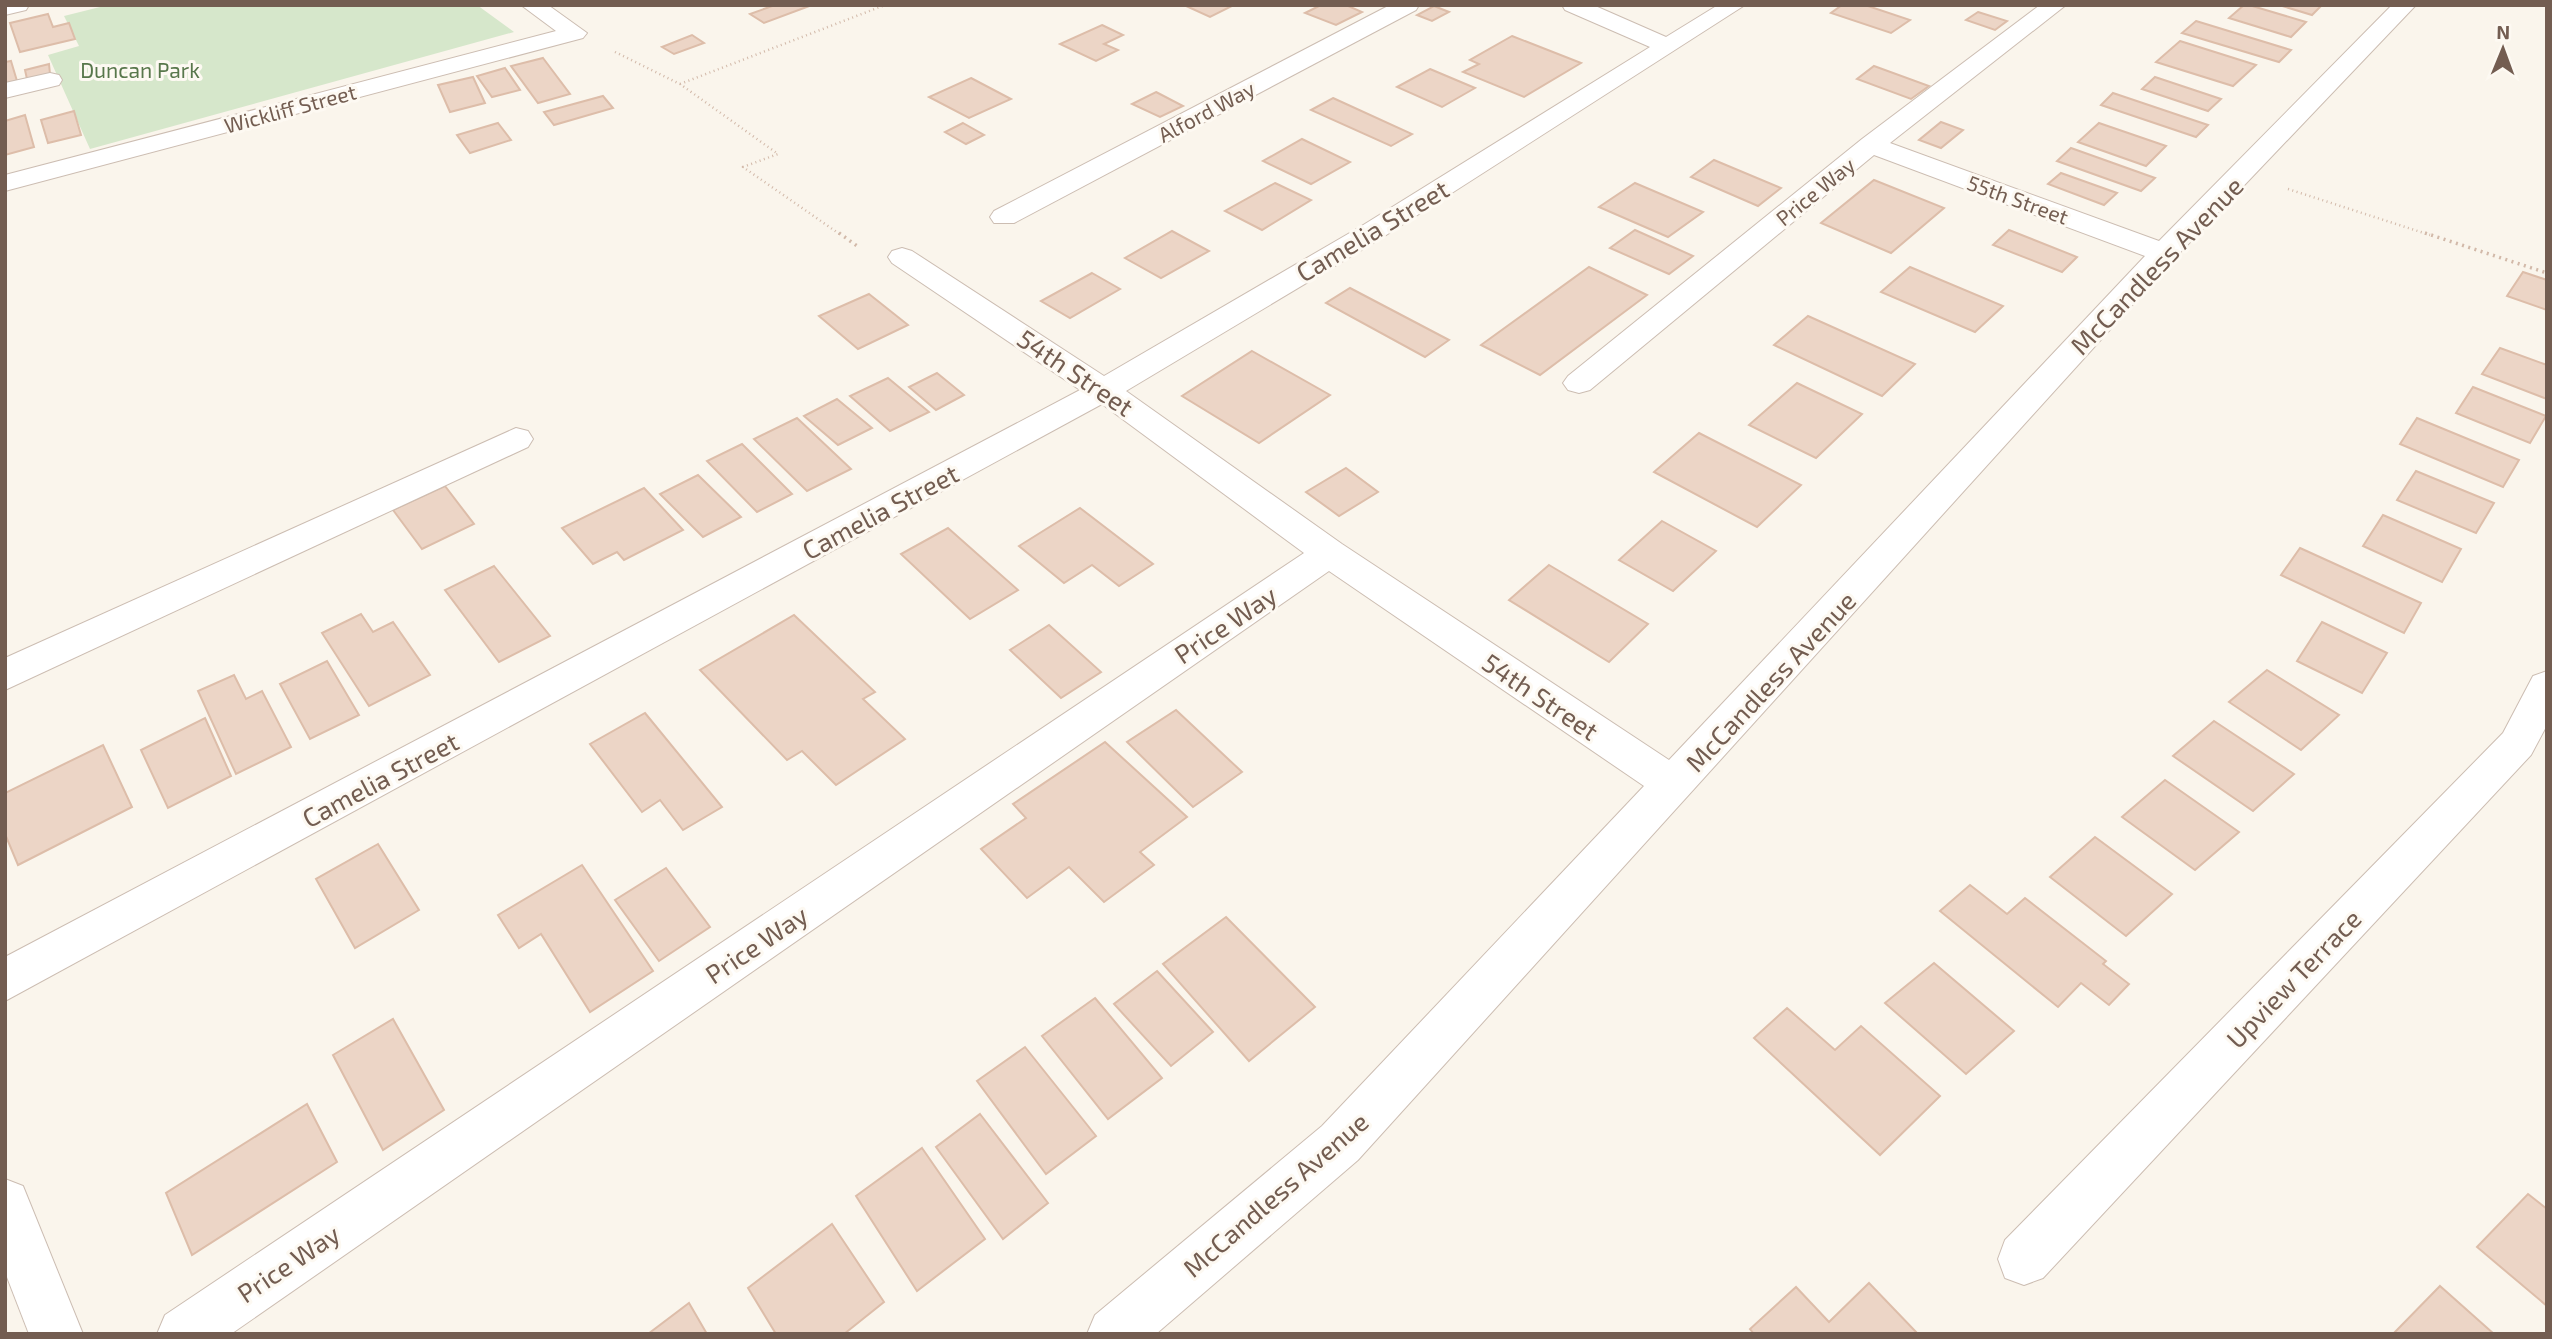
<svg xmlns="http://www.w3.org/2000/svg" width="2552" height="1339" font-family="'Exo 2',sans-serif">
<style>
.green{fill:#d6e7cb}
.building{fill:#ecd5c6;stroke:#ddbda9;stroke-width:2}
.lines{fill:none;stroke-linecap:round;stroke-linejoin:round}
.minor-casing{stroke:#ccbdb2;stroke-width:2}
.path-far1{stroke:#d2b9a9;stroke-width:2.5;stroke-dasharray:1 3.5;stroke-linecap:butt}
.path{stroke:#d2b9a9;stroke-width:3.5;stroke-dasharray:2 4.5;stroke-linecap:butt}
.minor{fill:#fff;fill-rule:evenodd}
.labels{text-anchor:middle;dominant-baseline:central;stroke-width:6;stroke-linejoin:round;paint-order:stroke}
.far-park-label{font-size:21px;fill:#58774b;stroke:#fdf9f2}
.far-street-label{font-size:21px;fill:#735d51;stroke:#fdf9f2}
.street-label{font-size:26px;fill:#735d51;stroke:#fdf9f2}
</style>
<rect width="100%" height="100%" fill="#faf5ec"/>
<polygon class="green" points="108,5 477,5 514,32 90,149 48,55 79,46 64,16"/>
<g class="building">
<polygon points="775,5 812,5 764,23 750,14"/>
<polygon points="1184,5 1229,5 1232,6 1210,17"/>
<polygon points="1321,5 1346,5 1362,12 1336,25 1305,13"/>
<polygon points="1842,5 1865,5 1910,20 1891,33 1831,13"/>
<polygon points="2244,5 2249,5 2306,22 2291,37 2229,18"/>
<polygon points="2279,5 2322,5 2312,15"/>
<polygon points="1434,6 1449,12 1432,21 1417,15"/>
<polygon points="1978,12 2007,21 1995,30 1966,20"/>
<polygon points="48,14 53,27 69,23 75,39 20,52 10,23"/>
<polygon points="2196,21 2291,50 2279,62 2182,33"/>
<polygon points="1102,25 1123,35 1104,44 1118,50 1096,61 1060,44"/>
<polygon points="692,35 704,43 674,54 662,47"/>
<polygon points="1512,36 1581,63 1524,97 1463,72 1479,64 1470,60"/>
<polygon points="2180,41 2256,65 2233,86 2156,62"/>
<polygon points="543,58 570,94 538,103 511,66"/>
<polygon points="11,61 17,81 5,84 5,62"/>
<polygon points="49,64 50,74 27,79 25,70"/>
<polygon points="1874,66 1929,86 1911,99 1857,79"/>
<polygon points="505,68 520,90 492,97 477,76"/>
<polygon points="1430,69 1475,88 1442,107 1397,87"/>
<polygon points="473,77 485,103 450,112 438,85"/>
<polygon points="2155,77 2221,99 2208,111 2142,89"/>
<polygon points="971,78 1011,99 969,118 929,97"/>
<polygon points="1156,92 1183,106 1160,117 1132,104"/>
<polygon points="2113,93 2208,125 2196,137 2101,105"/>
<polygon points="603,96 613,108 554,125 544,112"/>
<polygon points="1333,98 1412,134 1391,146 1311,110"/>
<polygon points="74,111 81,135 48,143 41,120"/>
<polygon points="25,115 34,147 5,155 5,121"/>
<polygon points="1941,122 1963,130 1941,148 1919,140"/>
<polygon points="498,123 511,140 470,153 457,135"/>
<polygon points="963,123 984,135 966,144 945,132"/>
<polygon points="2099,123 2166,146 2146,166 2078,142"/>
<polygon points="1302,139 1350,162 1311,184 1263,161"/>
<polygon points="2071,148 2155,178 2141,191 2057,161"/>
<polygon points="1714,160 1781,188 1758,206 1691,177"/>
<polygon points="2061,173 2117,193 2104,205 2048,184"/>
<polygon points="1874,180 1944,208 1891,253 1821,223"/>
<polygon points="1275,183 1311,200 1262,230 1225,211"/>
<polygon points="1635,183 1703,212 1668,237 1599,207"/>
<polygon points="1635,230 1693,256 1669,274 1610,248"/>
<polygon points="2009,230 2077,257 2062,272 1993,245"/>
<polygon points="1172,231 1209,251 1161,278 1125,258"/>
<polygon points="1589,267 1647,295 1540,375 1481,345"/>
<polygon points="1910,267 2003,306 1975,332 1881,292"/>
<polygon points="2523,272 2547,280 2547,310 2507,296"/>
<polygon points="1092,273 1120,289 1070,318 1041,301"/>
<polygon points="1350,288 1449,340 1425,357 1326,303"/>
<polygon points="869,294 908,325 858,349 819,316"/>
<polygon points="1808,316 1915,364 1882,396 1774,345"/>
<polygon points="2500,348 2547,365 2547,399 2482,374"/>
<polygon points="1252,351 1330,395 1259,443 1182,396"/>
<polygon points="937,373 964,395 936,410 909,387"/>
<polygon points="888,378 929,412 890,431 850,396"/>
<polygon points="1797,383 1862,414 1816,458 1749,425"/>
<polygon points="2473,387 2546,416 2530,443 2456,413"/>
<polygon points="837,399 872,428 838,445 804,416"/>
<polygon points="797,418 851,469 807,491 754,439"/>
<polygon points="2417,418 2519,460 2503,487 2400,444"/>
<polygon points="1699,433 1801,485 1757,527 1654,472"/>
<polygon points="742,444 792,494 757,512 707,461"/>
<polygon points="1346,468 1378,492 1339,516 1306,492"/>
<polygon points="2416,471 2494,503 2476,533 2397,500"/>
<polygon points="698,475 741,517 703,537 660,494"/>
<polygon points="445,486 474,524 422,549 393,510"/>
<polygon points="644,488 683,530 624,560 617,552 593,564 562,528"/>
<polygon points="1080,508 1153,564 1119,586 1092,565 1064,583 1019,546"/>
<polygon points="2383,515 2461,549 2442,582 2363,546"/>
<polygon points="1662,521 1716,551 1673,591 1619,560"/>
<polygon points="948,528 1018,590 970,619 901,554"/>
<polygon points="2300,548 2421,603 2404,633 2281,575"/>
<polygon points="1549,565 1648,624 1609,662 1509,600"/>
<polygon points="494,566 550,636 499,662 445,590"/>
<polygon points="361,614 373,632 393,622 430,675 369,706 322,633"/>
<polygon points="794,615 875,692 863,699 905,739 836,785 802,751 787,760 700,670"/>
<polygon points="2322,622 2387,653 2362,693 2297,661"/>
<polygon points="1049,625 1101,672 1061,698 1010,650"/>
<polygon points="327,661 359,715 310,739 280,684"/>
<polygon points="2267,670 2339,715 2301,750 2229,702"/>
<polygon points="234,675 246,699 262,691 291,747 236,774 198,691"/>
<polygon points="1176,710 1242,772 1193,807 1127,742"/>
<polygon points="645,713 722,807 683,830 660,800 642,812 590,744"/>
<polygon points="205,718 231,776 168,808 141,750"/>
<polygon points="2214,721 2294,774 2253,811 2173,756"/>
<polygon points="1105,742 1187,817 1140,852 1154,865 1104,902 1069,867 1027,898 981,849 1026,818 1013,804"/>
<polygon points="103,745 132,807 18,865 5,834 5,793"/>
<polygon points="2165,780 2239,832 2195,870 2122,817"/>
<polygon points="2095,837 2172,894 2126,936 2050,877"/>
<polygon points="378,844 419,910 355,948 316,879"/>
<polygon points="582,865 653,971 590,1012 541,934 519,948 498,915"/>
<polygon points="666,868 710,927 659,961 615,900"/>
<polygon points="1970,885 2007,914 2025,898 2106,961 2103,964 2129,984 2109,1005 2081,983 2058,1007 1940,911"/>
<polygon points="1226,917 1315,1007 1249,1061 1163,964"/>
<polygon points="1934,963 2014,1031 1966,1074 1885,1003"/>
<polygon points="1157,971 1213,1032 1171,1066 1114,1004"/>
<polygon points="1095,998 1162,1078 1108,1119 1042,1036"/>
<polygon points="1787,1008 1835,1050 1861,1026 1940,1096 1880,1155 1754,1038"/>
<polygon points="393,1019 444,1110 383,1150 333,1055"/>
<polygon points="1025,1047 1096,1136 1046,1174 977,1081"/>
<polygon points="307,1104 337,1162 192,1255 166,1193"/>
<polygon points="980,1114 1048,1203 1003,1239 936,1147"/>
<polygon points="922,1148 985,1239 917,1291 856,1196"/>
<polygon points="2528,1194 2547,1209 2547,1306 2477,1247"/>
<polygon points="832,1224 884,1302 844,1334 776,1334 748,1288"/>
<polygon points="1869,1283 1918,1334 1754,1334 1750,1329 1796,1287 1829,1322"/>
<polygon points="2440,1286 2494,1334 2393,1334"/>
<polygon points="689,1303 707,1334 648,1334"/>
</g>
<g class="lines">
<defs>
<g id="minor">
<polygon points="5,5 29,5 26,10 5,15"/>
<polygon points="521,5 548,5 587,33 583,38 5,191 5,175 556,31"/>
<polygon points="1390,5 1419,5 1416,10 1014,223 994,223 990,217 994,211"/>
<polygon points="1562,5 1593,5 1666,37 1718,5 1745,5 1380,239 1126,391 1342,544 1669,760 2145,256 1874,155 1590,390 1579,393 1568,390 1563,383 1568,376 1862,139 2040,5 2066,5 1890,143 2159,241 2392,5 2416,5 2174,259 1358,1160 1156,1334 1087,1334 1095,1315 1322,1126 1644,786 1329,571 231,1334 157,1334 165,1315 1304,553 1102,404 5,1001 5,957 1080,390 892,263 888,257 892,251 902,248 912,251 1104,376 1360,227 1650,47 1565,10"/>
<polygon points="50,73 59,75 62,80 59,85 5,98 5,83"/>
<polygon points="516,428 528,431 533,439 528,447 5,690 5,658"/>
<polygon points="2547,671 2547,725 2531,755 2043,1278 2024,1285 2005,1278 1998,1259 2005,1240 2503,733 2533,676"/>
<polygon points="5,1179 23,1186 83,1334 29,1334 5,1272"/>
</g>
</defs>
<use href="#minor" class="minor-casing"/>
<g class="path-far1">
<polyline points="615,52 680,84 778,154 743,167 841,235"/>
<polyline points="680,84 885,5"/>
<polyline points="2288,189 2430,235"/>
</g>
<g class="path">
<polyline points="839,233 860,248"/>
<polyline points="2425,233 2547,273"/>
</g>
<use href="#minor" class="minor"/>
</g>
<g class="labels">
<g class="far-park-label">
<text x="140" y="69">Duncan Park</text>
</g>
<g class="far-street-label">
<text transform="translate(290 108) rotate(-15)">Wickliff Street</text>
<text transform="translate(1206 111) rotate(-28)">Alford Way</text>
<text transform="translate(1815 191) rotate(-39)">Price Way</text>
<text transform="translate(2018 199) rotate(20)">55th Street</text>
</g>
<g class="street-label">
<text transform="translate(1372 230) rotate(-31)">Camelia Street</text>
<text transform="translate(2156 265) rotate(-46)">McCandless Avenue</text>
<text transform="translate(1076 372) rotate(34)">54th Street</text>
<text transform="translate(880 511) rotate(-28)">Camelia Street</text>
<text transform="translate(1225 624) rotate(-34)">Price Way</text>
<text transform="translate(1770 681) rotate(-47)">McCandless Avenue</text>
<text transform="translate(1541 696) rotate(34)">54th Street</text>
<text transform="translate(380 779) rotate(-28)">Camelia Street</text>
<text transform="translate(756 944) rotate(-34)">Price Way</text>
<text transform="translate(2293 978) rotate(-46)">Upview Terrace</text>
<text transform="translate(1275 1194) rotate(-41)">McCandless Avenue</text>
<text transform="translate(288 1263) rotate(-34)">Price Way</text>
</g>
</g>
<rect width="2552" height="1339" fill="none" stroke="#735d51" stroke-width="14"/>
<g transform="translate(2503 49) rotate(1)" stroke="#fdf9f2" stroke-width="5" paint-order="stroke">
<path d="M0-5L12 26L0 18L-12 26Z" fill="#735d51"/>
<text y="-10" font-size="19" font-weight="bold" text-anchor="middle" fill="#735d51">N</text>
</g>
</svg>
